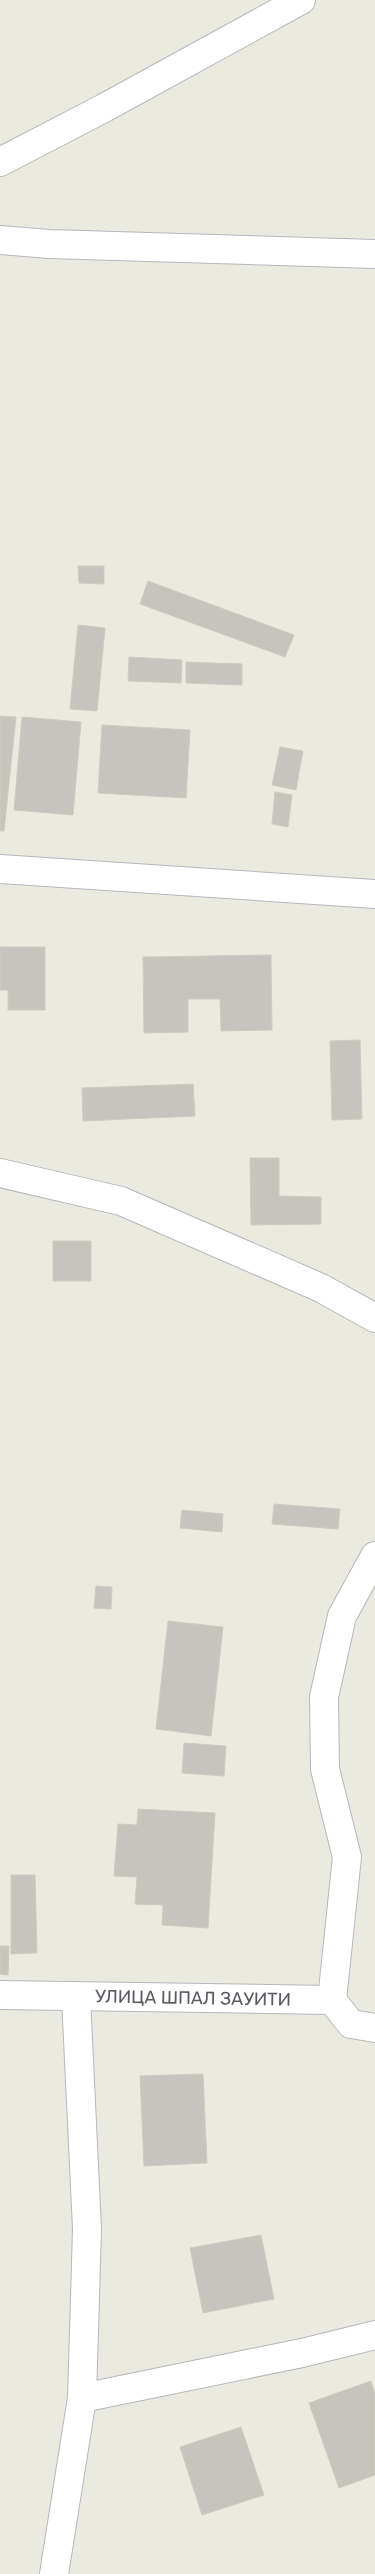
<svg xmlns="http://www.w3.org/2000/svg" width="375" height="2574" font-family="Rubik,sans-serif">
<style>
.building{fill:#c6c4be;stroke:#ceccbf}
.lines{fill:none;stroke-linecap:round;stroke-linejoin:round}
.minor-casing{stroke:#b6b7bc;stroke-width:30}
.minor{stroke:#fff;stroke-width:28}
.labels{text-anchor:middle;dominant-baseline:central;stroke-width:4;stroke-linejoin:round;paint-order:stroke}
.street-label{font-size:18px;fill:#595b60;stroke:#fff}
</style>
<rect width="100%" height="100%" fill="#ebeae0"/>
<g class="building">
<polygon points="78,566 104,566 104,584 79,583"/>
<polygon points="148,581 294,635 285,657 140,604"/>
<polygon points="78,625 105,628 97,711 70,709"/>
<polygon points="129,657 182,660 181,683 128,681"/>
<polygon points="186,662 242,664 242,685 186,683"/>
<polygon points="0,716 16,717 4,831 0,831"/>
<polygon points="22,717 81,722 73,815 14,810"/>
<polygon points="102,725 190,730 186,798 98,793"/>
<polygon points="280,747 303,751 296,790 272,785"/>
<polygon points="275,792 292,795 288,827 272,824"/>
<polygon points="0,947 45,947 45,1010 8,1010 8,990 0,990"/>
<polygon points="271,955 272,1030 221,1031 220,999 188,999 188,1032 144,1033 143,957"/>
<polygon points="360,1040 362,1119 332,1120 330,1041"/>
<polygon points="193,1084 195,1116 83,1121 82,1088"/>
<polygon points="250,1158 279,1158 279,1196 321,1197 321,1224 251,1225"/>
<rect x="53" y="1241" width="38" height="40"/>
<polygon points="274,1504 340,1509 338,1529 272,1524"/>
<polygon points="182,1510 223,1514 222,1532 180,1528"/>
<polygon points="96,1586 112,1587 111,1609 94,1608"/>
<polygon points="168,1621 223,1627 211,1736 156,1729"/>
<polygon points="184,1743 226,1746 224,1776 182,1773"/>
<polygon points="138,1809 215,1813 208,1928 162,1925 163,1905 135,1904 137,1877 114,1876 118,1824 137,1825"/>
<polygon points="11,1875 35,1875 37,1953 11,1954"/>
<polygon points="0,1946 9,1946 8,1975 0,1974"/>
<polygon points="203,2074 207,2163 144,2166 140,2076"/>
<polygon points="261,2235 274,2299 203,2313 190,2248"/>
<polygon points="371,2381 375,2394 375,2475 339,2488 309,2403"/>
<polygon points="241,2427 264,2495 202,2515 180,2447"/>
</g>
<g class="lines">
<defs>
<g id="minor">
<polyline points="0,162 104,108 301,0"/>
<polyline points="0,240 49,244 375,254"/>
<polyline points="0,869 375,894"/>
<polyline points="0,1173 121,1201 321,1288 375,1318"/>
<polyline points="0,1995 332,2000 351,2024 375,2028"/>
<polyline points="332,2000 347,1857 325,1769 324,1697 342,1616 375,1556"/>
<polyline points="82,2398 302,2353 375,2335"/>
<polyline points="54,2574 82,2398 87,2229 76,1997"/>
</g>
</defs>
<use href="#minor" class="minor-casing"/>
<use href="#minor" class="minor"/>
</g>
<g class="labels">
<g class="street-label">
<text transform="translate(193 1998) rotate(1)">УЛИЦА ШПАЛ ЗАУИТИ</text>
</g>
</g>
</svg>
